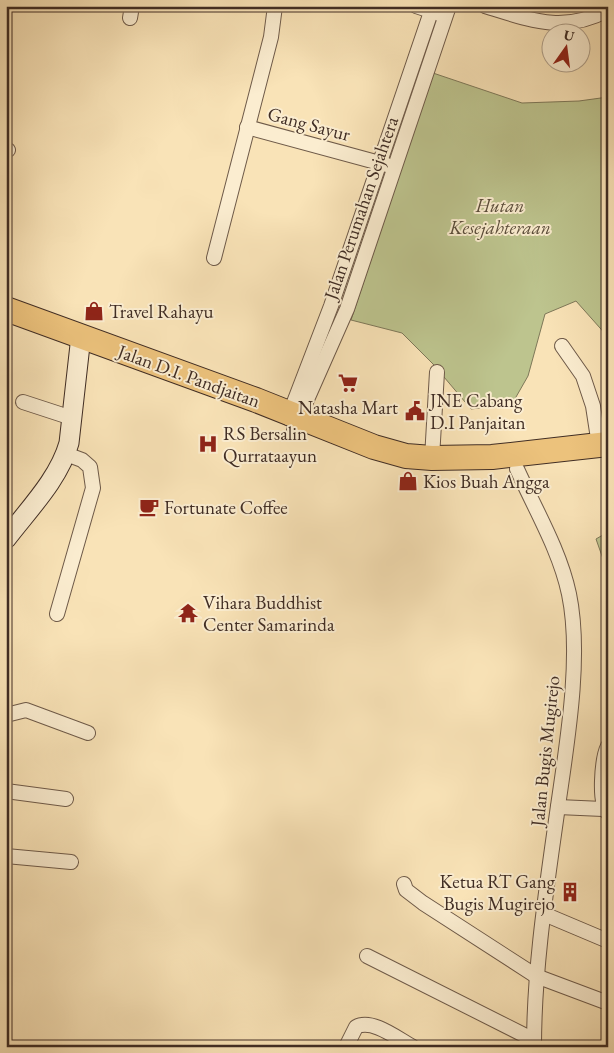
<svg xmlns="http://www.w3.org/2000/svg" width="614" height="1053" font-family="'EB Garamond',serif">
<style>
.green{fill:#bdc48e;stroke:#7e7859}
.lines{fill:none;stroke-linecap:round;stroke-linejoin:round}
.street-casing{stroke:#6e5a49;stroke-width:16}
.secondary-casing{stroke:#402d24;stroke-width:21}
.highway-casing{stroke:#402d24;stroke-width:26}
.street{stroke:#fbedd0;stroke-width:14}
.secondary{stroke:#fbedd0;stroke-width:19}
.highway{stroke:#ecc27c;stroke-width:24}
.labels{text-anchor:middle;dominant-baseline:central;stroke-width:4;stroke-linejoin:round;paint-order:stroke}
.street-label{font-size:19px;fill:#402d24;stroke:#fbedd0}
.park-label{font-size:19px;font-style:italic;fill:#594b39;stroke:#fbedd0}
.poi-label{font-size:19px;fill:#402d24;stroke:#fbedd0;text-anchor:start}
</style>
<rect width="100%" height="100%" fill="#f9e3b7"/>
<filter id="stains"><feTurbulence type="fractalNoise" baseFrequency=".004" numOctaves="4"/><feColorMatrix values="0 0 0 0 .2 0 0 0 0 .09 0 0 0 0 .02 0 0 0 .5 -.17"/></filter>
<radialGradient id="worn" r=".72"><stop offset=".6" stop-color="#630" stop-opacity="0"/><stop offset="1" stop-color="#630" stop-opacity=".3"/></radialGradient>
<g class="green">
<polygon points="433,73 522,103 579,101 608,97 608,337 576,301 545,314 528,376 512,404 471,409 433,364 402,333 351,320"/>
<polygon points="608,532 608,573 596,539"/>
</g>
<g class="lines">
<defs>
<g id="street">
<polyline points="416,6 440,14"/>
<path d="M485,6C531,20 562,34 608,10"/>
<polyline points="130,18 132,6"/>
<polyline points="247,127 387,165"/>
<polyline points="6,149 8,150"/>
<polyline points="214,258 271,37 275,6"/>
<polyline points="562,346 583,376 593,406 599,445"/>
<polyline points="23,402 72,418"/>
<polyline points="288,418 331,306 433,6"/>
<polyline points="294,429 347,309 449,6"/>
<polyline points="432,458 437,372"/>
<path d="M517,469C535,509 560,551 569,594C582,656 567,743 558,806C547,885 534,966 534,1047"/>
<polyline points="57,614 93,488 90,467 82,460 66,454"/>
<polyline points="6,715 26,710 88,733"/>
<path d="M608,746C602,758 598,804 608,813"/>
<polyline points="6,791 66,799"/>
<polyline points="558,807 603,809"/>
<polyline points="6,856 71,862"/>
<polyline points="404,884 406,890 423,903 536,976 608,1003"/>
<polyline points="544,914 608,941"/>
<polyline points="367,956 534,1040"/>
<path d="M346,1047L356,1027C372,1018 398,1039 413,1047"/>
</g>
<path id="secondary" d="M6,539C28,510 59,479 69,443L81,336"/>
<polyline id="highway" points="6,309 256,400 374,447 406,456 432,458 492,457 608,444"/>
</defs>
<use href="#street" class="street-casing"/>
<use href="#secondary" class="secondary-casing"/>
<use href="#highway" class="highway-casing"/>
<use href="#street" class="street"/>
<use href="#secondary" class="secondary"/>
<use href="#highway" class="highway"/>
</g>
<defs>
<symbol id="shop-bare" viewBox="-9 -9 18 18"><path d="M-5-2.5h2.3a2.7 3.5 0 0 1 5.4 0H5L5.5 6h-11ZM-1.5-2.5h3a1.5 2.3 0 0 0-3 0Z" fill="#8f2418" stroke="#fbedd0" stroke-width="2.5" paint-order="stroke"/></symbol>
<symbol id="supermarket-bare" viewBox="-9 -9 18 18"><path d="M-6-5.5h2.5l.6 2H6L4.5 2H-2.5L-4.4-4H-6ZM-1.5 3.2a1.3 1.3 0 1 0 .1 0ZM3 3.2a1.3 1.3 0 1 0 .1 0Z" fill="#8f2418" stroke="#fbedd0" stroke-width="2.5" paint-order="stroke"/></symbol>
<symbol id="civic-bare" viewBox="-9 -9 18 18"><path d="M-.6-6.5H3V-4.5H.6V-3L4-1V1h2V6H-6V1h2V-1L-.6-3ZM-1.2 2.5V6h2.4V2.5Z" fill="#8f2418" stroke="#fbedd0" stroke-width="2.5" paint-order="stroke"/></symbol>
<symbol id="hospital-bare" viewBox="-9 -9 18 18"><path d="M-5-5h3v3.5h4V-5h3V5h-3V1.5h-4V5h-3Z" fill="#8f2418" stroke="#fbedd0" stroke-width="2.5" paint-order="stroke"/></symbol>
<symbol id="cafe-bare" viewBox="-9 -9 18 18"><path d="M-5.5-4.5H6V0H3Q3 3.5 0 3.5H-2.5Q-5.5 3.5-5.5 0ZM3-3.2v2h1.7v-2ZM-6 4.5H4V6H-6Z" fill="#8f2418" stroke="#fbedd0" stroke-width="2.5" paint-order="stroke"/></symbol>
<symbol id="temple-bare" viewBox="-9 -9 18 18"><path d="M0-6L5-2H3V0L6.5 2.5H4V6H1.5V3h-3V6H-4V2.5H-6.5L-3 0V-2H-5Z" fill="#8f2418" stroke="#fbedd0" stroke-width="2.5" paint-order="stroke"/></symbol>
<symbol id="building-bare" viewBox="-9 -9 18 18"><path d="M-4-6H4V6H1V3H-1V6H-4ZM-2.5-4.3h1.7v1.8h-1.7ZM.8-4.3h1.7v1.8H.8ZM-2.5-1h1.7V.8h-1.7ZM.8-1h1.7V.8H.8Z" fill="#8f2418" stroke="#fbedd0" stroke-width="2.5" paint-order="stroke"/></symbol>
</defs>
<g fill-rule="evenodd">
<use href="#shop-bare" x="80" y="297" width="28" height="28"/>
<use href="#supermarket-bare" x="334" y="369" width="28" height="28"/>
<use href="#civic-bare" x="401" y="397" width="28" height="28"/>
<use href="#hospital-bare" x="194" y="430" width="28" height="28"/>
<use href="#shop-bare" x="394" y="467" width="28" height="28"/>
<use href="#cafe-bare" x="135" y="493" width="28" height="28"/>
<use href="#temple-bare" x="174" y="599" width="28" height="28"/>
<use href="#building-bare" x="556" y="878" width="28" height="28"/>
</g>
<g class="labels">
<g class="street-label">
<text transform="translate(309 124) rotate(15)">Gang Sayur</text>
<text transform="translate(361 208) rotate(-71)">Jalan Perumahan Sejahtera</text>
<text transform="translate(189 376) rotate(20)">Jalan D.I. Pandjaitan</text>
<text transform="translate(545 751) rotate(-84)">Jalan Bugis Mugirejo</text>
</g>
<g class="park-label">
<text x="500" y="205">Hutan<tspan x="500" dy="22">Kesejahteraan</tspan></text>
</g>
<g class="poi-label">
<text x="109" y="311">Travel Rahayu</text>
<text x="430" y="400">JNE Cabang<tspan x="430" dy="22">D.I Panjaitan</tspan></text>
<text x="348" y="407" text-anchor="middle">Natasha Mart</text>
<text x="223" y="433">RS Bersalin<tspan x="223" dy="22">Qurrataayun</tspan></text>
<text x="423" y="481">Kios Buah Angga</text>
<text x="164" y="507">Fortunate Coffee</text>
<text x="203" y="602">Vihara Buddhist<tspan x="203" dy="22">Center Samarinda</tspan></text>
<text x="555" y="881" text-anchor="end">Ketua RT Gang<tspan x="555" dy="22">Bugis Mugirejo</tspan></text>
</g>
</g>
<rect width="614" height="1053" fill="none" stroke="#f9e3b7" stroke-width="25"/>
<rect x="8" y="8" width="599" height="1038" fill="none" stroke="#402d24" stroke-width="2.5"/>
<rect x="12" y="12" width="589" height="1028" fill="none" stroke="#402d24"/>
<g transform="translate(566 48) rotate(14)"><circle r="24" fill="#fbedd0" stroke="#b0a08b"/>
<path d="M0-4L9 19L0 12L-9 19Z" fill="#8f2418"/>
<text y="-8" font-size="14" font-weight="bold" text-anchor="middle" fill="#402d24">U</text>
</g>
<rect width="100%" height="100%" filter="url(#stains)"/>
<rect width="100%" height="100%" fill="url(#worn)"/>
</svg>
